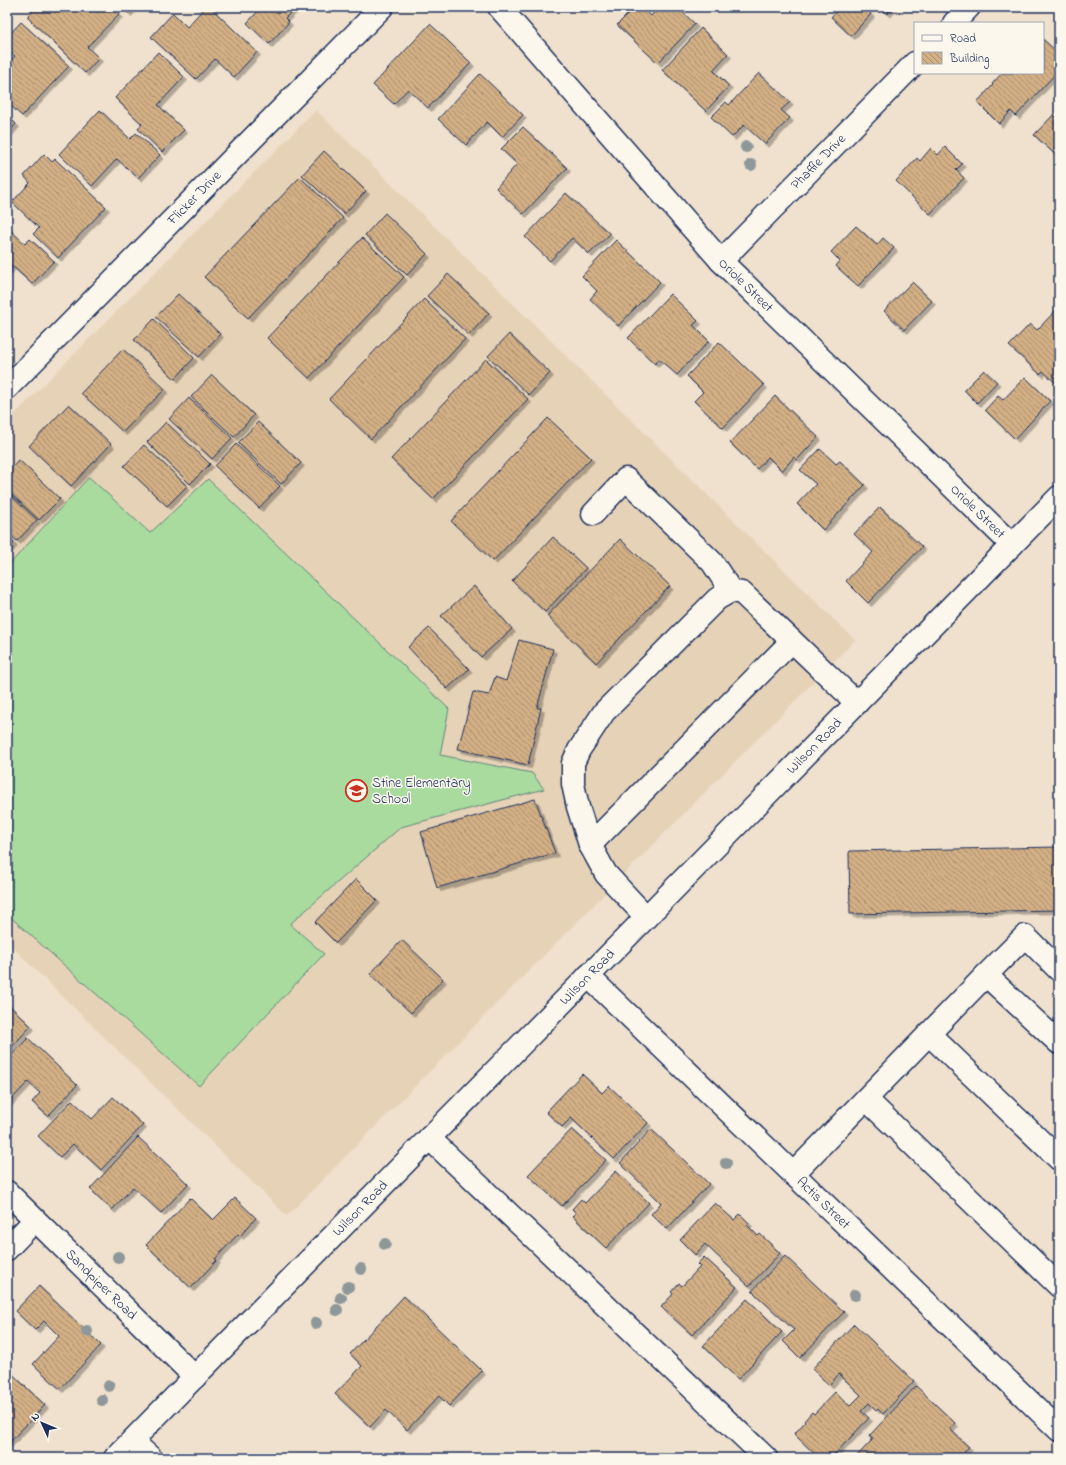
<svg xmlns="http://www.w3.org/2000/svg" width="1066" height="1465" font-family="'Indie Flower',sans-serif">
<style>
.built{fill:#e6d2b7}
.pitch{fill:#a8db9d;stroke:#62857e}
.building{fill:url(#building-back-hatch);stroke:#1b2f5e;filter:url(#shadow)}
.lines{fill:none;stroke-linecap:round;stroke-linejoin:round}
.minor-casing{stroke:#1b2f5e;stroke-width:25}
.minor{stroke:#fbf7ec;stroke-width:22}
.tree{fill:#8e9799}
.labels{text-anchor:middle;dominant-baseline:central;stroke-width:3;stroke-linejoin:round;paint-order:stroke}
.street-label{font-size:14px;fill:#1b2f5e;stroke:#fbf7ec}
.poi-label{font-size:14px;fill:#1b2f5e;stroke:#fbf7ec;text-anchor:start}
</style>
<defs>
<pattern id="building-back-hatch" width="6" height="6" patternUnits="userSpaceOnUse"><rect width="6" height="6" fill="#d2af84"/><path d="M-1 5l2 2M0 0l6 6M5-1l2 2" fill="none" stroke="#aa8f6f"/></pattern>
<filter id="shadow"><feDropShadow dx="3.5" dy="3.5" stdDeviation="0" flood-color="#0004"/></filter>
</defs>
<rect width="100%" height="100%" fill="#efe1cd"/>
<filter id="ink" filterUnits="userSpaceOnUse"><feTurbulence type="fractalNoise" baseFrequency=".025" numOctaves="2"/><feDisplacementMap in="SourceGraphic" scale="8" xChannelSelector="R" yChannelSelector="G"/><feConvolveMatrix kernelMatrix="1 2 1 2 8 2 1 2 1" color-interpolation-filters="sRGB"/></filter>
<g filter="url(#ink)">
<polygon class="built" points="316,110 855,640 287,1216 7,942 7,422"/>
<polygon class="pitch" points="89,477 150,533 208,479 449,709 440,755 532,773 544,789 401,827 290,924 324,954 199,1086 7,914 7,567"/>
<g class="building">
<polygon points="37,7 58,7 61,10 64,7 111,7 119,14 87,47 99,58 85,73 27,17"/>
<polygon points="122,7 133,7 128,13"/>
<polygon points="205,7 210,7 257,52 234,77 215,59 196,79 151,37 173,13 187,27"/>
<polygon points="262,7 296,7 285,18 289,22 269,44 247,23"/>
<polygon points="635,7 641,7 651,16 659,7 677,7 695,24 658,63 617,25"/>
<polygon points="840,7 864,7 871,14 851,36 831,17"/>
<polygon points="879,7 893,7 887,14"/>
<polygon points="21,22 69,66 22,116 7,102 7,64 15,56 7,50 7,37"/>
<polygon points="430,24 471,63 428,108 408,89 394,104 373,85"/>
<polygon points="701,28 728,54 713,70 729,86 706,111 662,70"/>
<polygon points="1043,39 1059,54 1059,70 1016,116 1011,111 999,124 977,102 993,85 992,84 1002,73 1043,73"/>
<polygon points="158,52 184,77 158,105 184,130 162,152 138,129 142,124 115,98"/>
<polygon points="759,73 790,102 781,110 790,118 765,144 744,125 732,137 711,117 726,102 729,105"/>
<polygon points="480,74 523,115 502,137 487,122 466,145 438,119"/>
<polygon points="1059,109 1059,158 1034,135"/>
<polygon points="100,110 130,139 136,133 160,155 138,178 117,159 92,186 59,154"/>
<polygon points="7,115 16,124 7,134"/>
<polygon points="523,127 567,168 523,214 496,188 517,164 501,149"/>
<polygon points="945,147 962,164 956,170 964,178 930,214 896,181 917,158 920,161 931,148 938,155"/>
<polygon points="324,151 366,191 344,214 302,175"/>
<polygon points="44,154 52,162 55,159 106,207 58,258 33,234 39,228 12,202 30,183 24,176"/>
<polygon points="300,177 343,218 248,318 204,277"/>
<polygon points="566,193 610,234 589,254 572,238 550,261 525,237"/>
<polygon points="385,213 427,254 407,275 365,235"/>
<polygon points="856,226 877,245 883,238 894,248 858,286 836,266 840,261 831,252"/>
<polygon points="7,227 25,244 30,239 54,261 32,284 12,266 7,272"/>
<polygon points="362,238 404,277 309,378 267,338"/>
<polygon points="616,240 660,282 618,326 590,299 597,291 582,276"/>
<polygon points="448,274 489,313 469,335 427,296"/>
<polygon points="912,282 932,301 904,330 884,311"/>
<polygon points="178,294 220,334 199,357 156,317"/>
<polygon points="670,294 698,321 693,325 709,341 677,375 659,359 655,364 628,338"/>
<polygon points="424,299 465,339 371,439 329,399"/>
<polygon points="1059,307 1059,356 1056,359 1059,361 1059,386 1043,371 1040,374 1009,346 1030,324 1037,330"/>
<polygon points="154,319 194,358 175,379 134,340"/>
<polygon points="509,334 550,373 529,395 488,356"/>
<polygon points="719,342 764,385 723,428 694,401 703,392 687,376"/>
<polygon points="123,349 165,389 123,432 81,393"/>
<polygon points="486,359 528,399 433,499 391,459"/>
<polygon points="984,370 997,382 977,403 964,390"/>
<polygon points="212,375 254,415 234,437 191,397"/>
<polygon points="1025,377 1050,401 1015,439 985,410 998,396 1003,400"/>
<polygon points="775,396 818,437 797,460 794,457 782,471 768,457 757,469 730,443"/>
<polygon points="189,398 232,438 212,459 169,419"/>
<polygon points="69,404 111,444 71,486 29,446"/>
<polygon points="548,418 591,458 493,561 451,521"/>
<polygon points="166,422 210,464 190,484 147,442"/>
<polygon points="258,422 301,463 281,484 238,443"/>
<polygon points="236,444 280,486 259,508 215,466"/>
<polygon points="144,445 187,486 167,506 124,466"/>
<polygon points="820,449 836,464 840,461 865,485 823,530 797,504 816,484 800,470"/>
<polygon points="19,460 60,499 39,520 7,490 7,473"/>
<polygon points="7,492 37,520 17,541 7,532"/>
<polygon points="880,507 922,547 868,603 846,581 873,552 854,534"/>
<polygon points="7,536 14,543 7,551"/>
<polygon points="553,537 586,568 545,612 512,581"/>
<polygon points="620,539 670,586 596,663 547,616"/>
<polygon points="474,586 512,629 481,657 441,616"/>
<polygon points="429,628 469,669 447,689 408,647"/>
<polygon points="519,640 553,649 537,708 541,708 528,765 458,749 473,692 489,695 495,677 506,681"/>
<polygon points="535,799 555,853 437,888 421,832"/>
<polygon points="1059,847 1059,910 850,914 849,853 850,851"/>
<polygon points="356,879 377,900 336,943 315,922"/>
<polygon points="402,940 443,979 411,1013 370,974"/>
<polygon points="7,1003 31,1026 7,1052"/>
<polygon points="28,1038 77,1085 48,1116 32,1102 40,1093 28,1082 7,1104 7,1060"/>
<polygon points="582,1074 602,1093 609,1086 648,1123 614,1159 571,1118 562,1127 546,1112"/>
<polygon points="113,1097 143,1125 101,1170 73,1144 60,1157 38,1136 72,1100 92,1119"/>
<polygon points="572,1129 606,1160 562,1206 528,1175"/>
<polygon points="651,1129 709,1184 667,1229 651,1214 661,1203 620,1163"/>
<polygon points="138,1137 188,1184 161,1213 133,1187 112,1210 90,1189"/>
<polygon points="616,1171 649,1203 606,1248 572,1216 576,1213 572,1209 581,1199 585,1203"/>
<polygon points="190,1198 213,1220 235,1198 256,1218 240,1236 238,1234 215,1259 217,1260 191,1288 146,1245"/>
<polygon points="715,1203 734,1220 740,1214 749,1223 747,1225 758,1236 760,1234 780,1253 749,1286 705,1244 695,1255 680,1240"/>
<polygon points="785,1256 844,1312 800,1358 783,1341 794,1330 752,1291"/>
<polygon points="704,1257 737,1287 692,1335 661,1307 673,1294 671,1292 679,1283 682,1286 700,1267 697,1264"/>
<polygon points="39,1286 101,1345 60,1389 33,1364 59,1336 44,1321 35,1330 15,1311"/>
<polygon points="404,1296 482,1371 449,1406 439,1396 407,1430 386,1410 370,1427 335,1394 362,1366 350,1354"/>
<polygon points="747,1299 782,1332 738,1379 703,1346"/>
<polygon points="854,1324 914,1381 883,1414 878,1409 876,1410 869,1403 861,1411 869,1418 831,1458 819,1458 794,1434 805,1422 804,1421 812,1412 814,1414 835,1392 850,1406 861,1395 839,1374 829,1385 812,1369"/>
<polygon points="7,1369 45,1405 7,1445"/>
<polygon points="916,1386 955,1423 950,1429 969,1447 959,1458 855,1458 873,1439 870,1435"/>
</g>
<g class="lines">
<defs>
<g id="minor">
<path id="s1" d="M499,7L721,261L1012,545"/>
<polyline points="954,23 969,7"/>
<path id="s2" d="M721,261L915,63"/>
<path id="s3" d="M7,388L382,7"/>
<polyline points="593,514 626,479 712,562 731,591"/>
<polyline points="590,845 792,641"/>
<polyline points="646,917 606,874 590,845 578,807 573,784 573,763 579,750 604,712 717,599 731,591 742,593 857,703"/>
<polyline points="986,975 1025,936 1059,970"/>
<path id="s4" d="M588,976L1059,1430"/>
<polyline points="929,1034 1059,1159"/>
<polyline points="866,1099 1059,1286"/>
<polyline points="429,1138 766,1458"/>
<polyline points="793,1174 986,975 1059,1043"/>
<path id="s5" d="M7,1192L195,1377"/>
<polyline points="7,1249 35,1220"/>
<polyline points="132,1441 151,1458"/>
<path id="s6" d="M115,1458L1059,497"/>
</g>
</defs>
<use href="#minor" class="minor-casing"/>
<use href="#minor" class="minor"/>
</g>
<g class="tree">
<circle cx="746" cy="147" r="6"/>
<circle cx="751" cy="165" r="6"/>
<circle cx="726" cy="1163" r="6"/>
<circle cx="385" cy="1244" r="6"/>
<circle cx="118" cy="1257" r="6"/>
<circle cx="361" cy="1269" r="6"/>
<circle cx="348" cy="1287" r="6"/>
<circle cx="855" cy="1295" r="6"/>
<circle cx="341" cy="1298" r="6"/>
<circle cx="337" cy="1310" r="6"/>
<circle cx="316" cy="1323" r="6"/>
<circle cx="87" cy="1331" r="6"/>
<circle cx="109" cy="1386" r="6"/>
<circle cx="102" cy="1400" r="6"/>
</g>
</g>
<defs>
<symbol id="school-ring" viewBox="-11 -11 22 22"><circle r="9.5" fill="#fbf7ec" stroke="#c8321e" stroke-width="1.5"/><path d="M0-5L7-2L0 1L-7-2ZM-4 1L0 2.5L4 1V4Q0 6-4 4Z" fill="#c8321e"/></symbol>
</defs>
<g fill-rule="evenodd">
<use href="#school-ring" x="344" y="778" width="25" height="25"/>
</g>
<g class="labels">
<g class="street-label">
<text stroke="none"><textPath href="#s2" startOffset="139">Phaffle Drive</textPath></text>
<text stroke="none"><textPath href="#s3" startOffset="267">Flicker Drive</textPath></text>
<text stroke="none"><textPath href="#s1" startOffset="372">Oriole Street</textPath></text>
<text stroke="none"><textPath href="#s1" startOffset="696">Oriole Street</textPath></text>
<text stroke="none"><textPath href="#s6" startOffset="998">Wilson Road</textPath></text>
<text stroke="none"><textPath href="#s6" startOffset="674">Wilson Road</textPath></text>
<text stroke="none"><textPath href="#s4" startOffset="327">Actis Street</textPath></text>
<text stroke="none"><textPath href="#s6" startOffset="350">Wilson Road</textPath></text>
<text stroke="none"><textPath href="#s5" startOffset="132">Sandpiper Road</textPath></text>
</g>
<g class="poi-label">
<text x="372" y="783">Stine Elementary<tspan x="372" dy="16">School</tspan></text>
</g>
</g>
<rect width="1066" height="1465" fill="none" stroke="#fbf7ec" stroke-width="24"/>
<rect x="12" y="12" width="1042" height="1441" fill="none" stroke="#1b2f5e" stroke-width="1.5" filter="url(#ink)"/>
<rect x="914" y="22" width="130" height="52" fill="#fbf7ec" stroke="#a1a7b3"/>
<rect x="922" y="35" width="20" height="6" fill="#fbf7ec" stroke="#a1a7b3"/>
<text x="950" y="42" font-size="12" fill="#1b2f5e">Road</text>
<rect x="922" y="52" width="20" height="12" fill="url(#building-back-hatch)" stroke="#a1a7b3"/>
<text x="950" y="62" font-size="12" fill="#1b2f5e">Building</text>
<g transform="translate(42 1423) rotate(314)" stroke="#fbf7ec" stroke-width="3" paint-order="stroke">
<path d="M0-3L7 15L0 10L-7 15Z" fill="#1b2f5e"/>
<text y="-6" font-size="11" font-weight="bold" text-anchor="middle" fill="#1b2f5e">N</text>
</g>
</svg>
